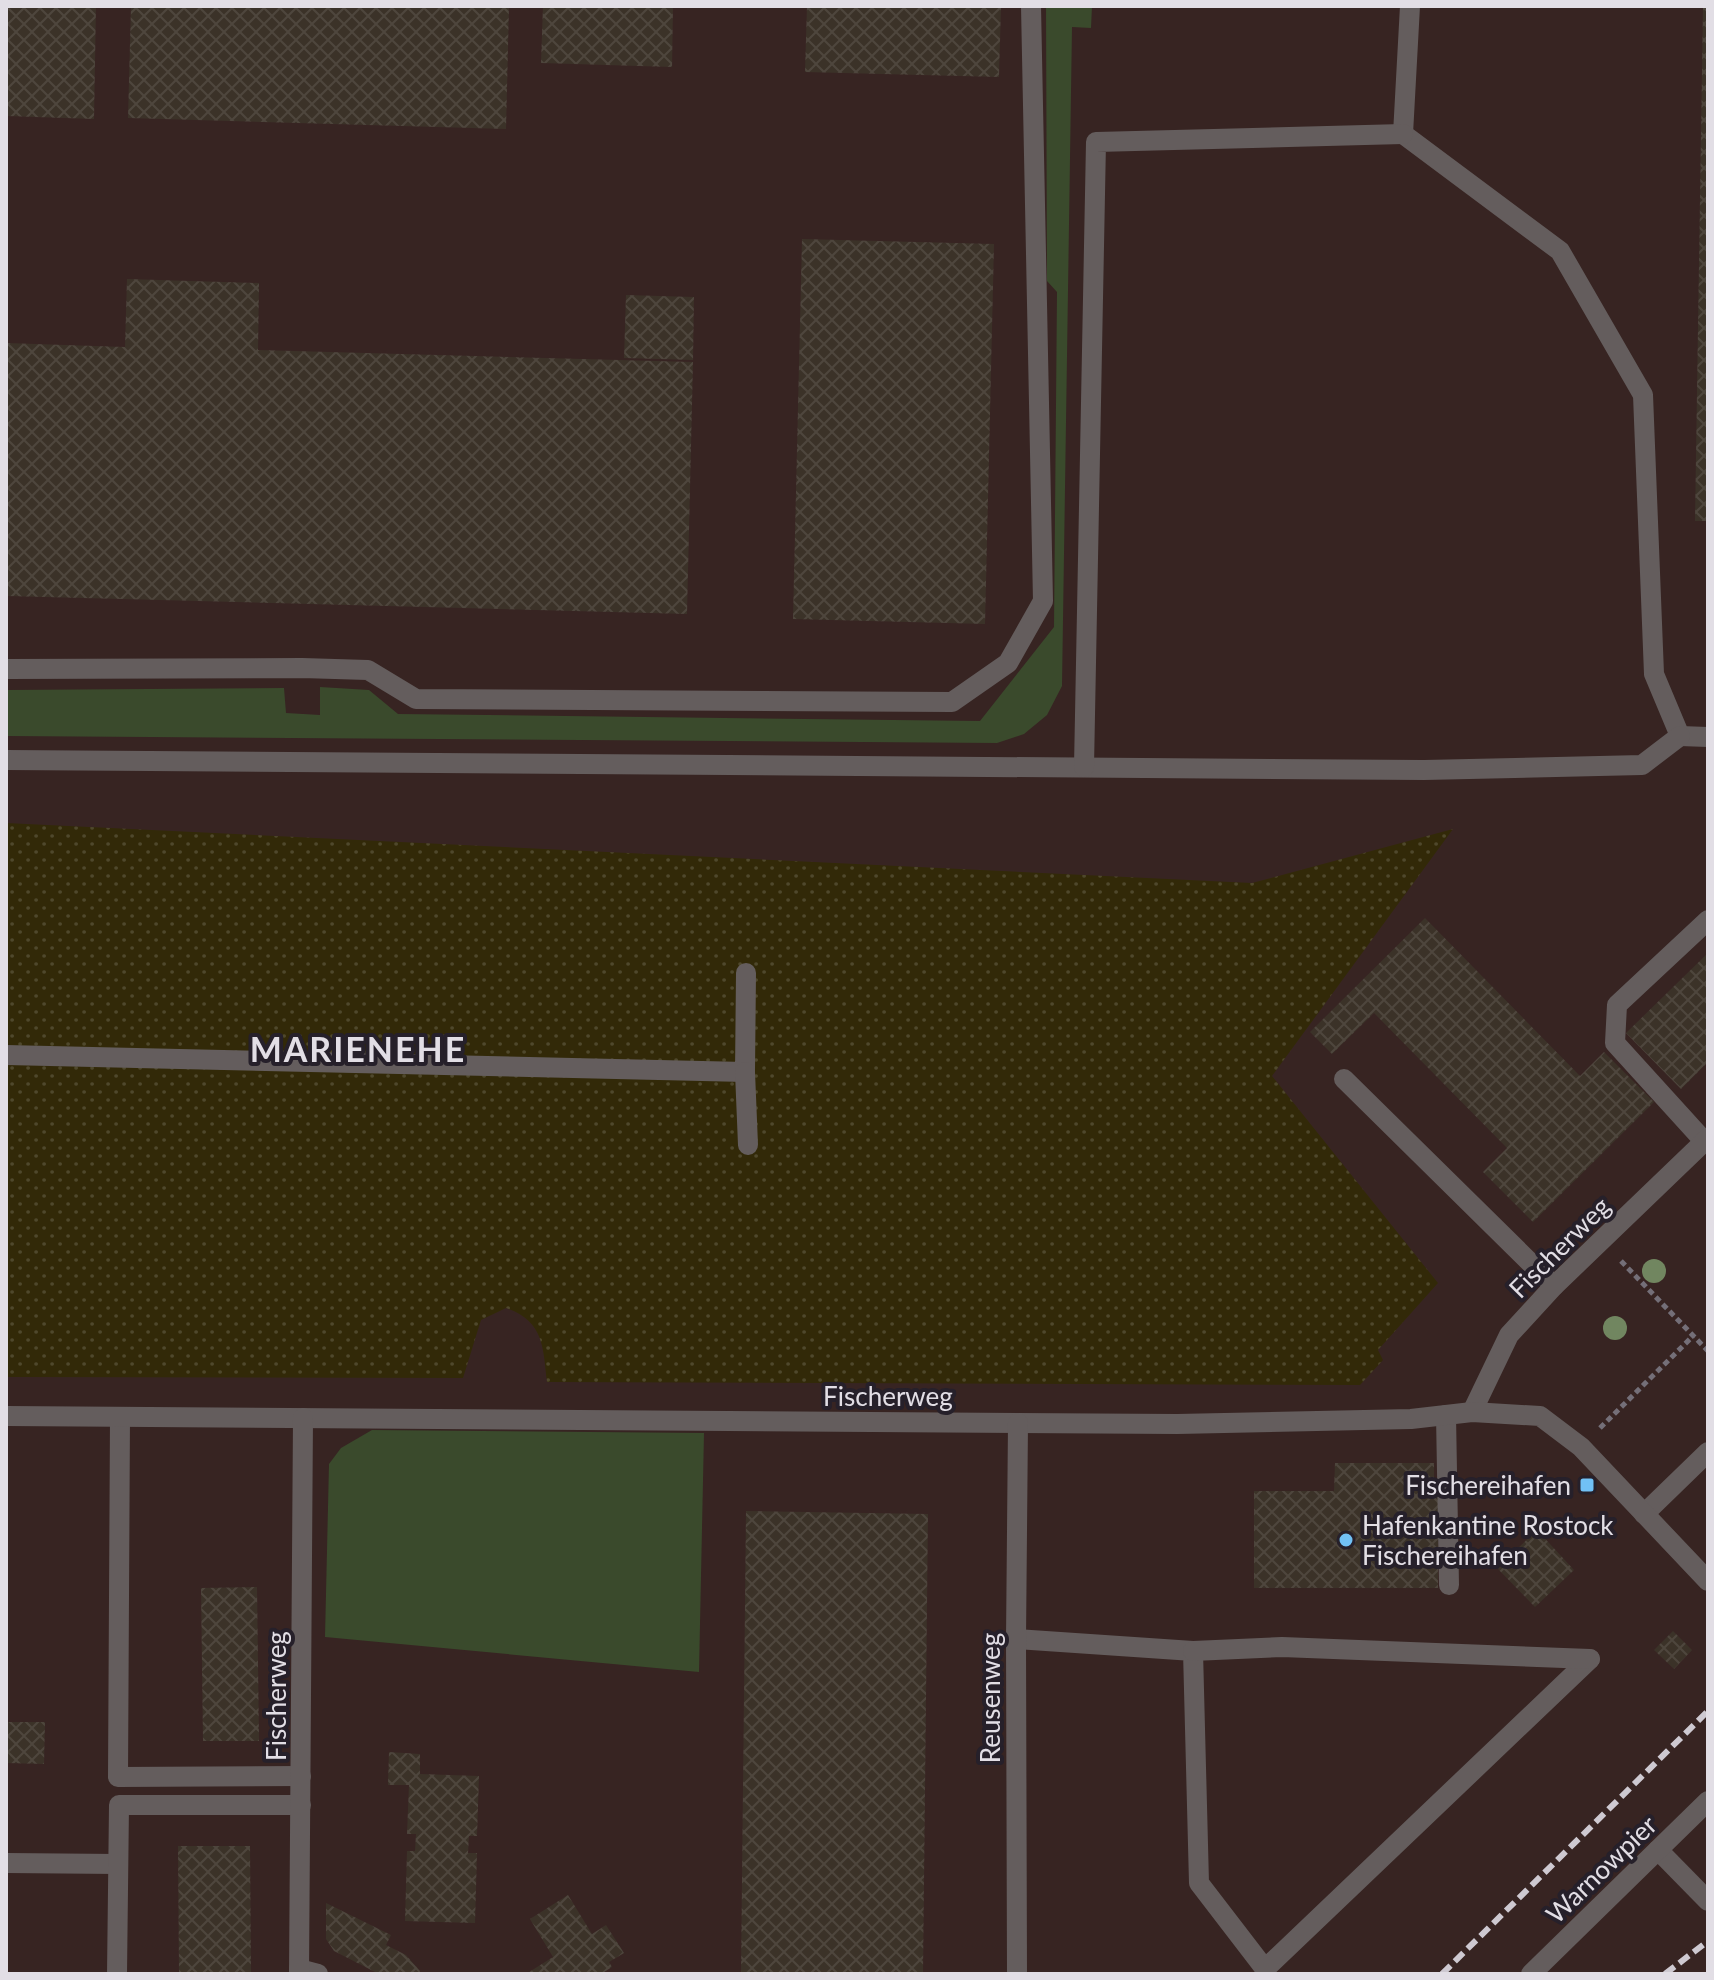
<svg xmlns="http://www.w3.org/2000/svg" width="1714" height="1980" font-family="Lato,sans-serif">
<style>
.industrial{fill:#372422}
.green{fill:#3a4a2c}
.sand{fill:url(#sand-dots)}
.building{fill:url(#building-cross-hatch)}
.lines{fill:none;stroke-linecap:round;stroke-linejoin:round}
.path{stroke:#746f78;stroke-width:5;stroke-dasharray:6 4;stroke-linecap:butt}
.lane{stroke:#645d5d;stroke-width:20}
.street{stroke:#645d5d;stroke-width:20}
.rail{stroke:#cec9d1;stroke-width:6;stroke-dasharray:12 6;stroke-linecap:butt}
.tree{fill:#718660}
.poi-dot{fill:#71c1f5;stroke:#26202a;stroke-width:3}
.labels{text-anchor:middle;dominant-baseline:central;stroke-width:8;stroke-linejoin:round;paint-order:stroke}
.street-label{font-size:26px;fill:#e2dee5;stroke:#26202a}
.poi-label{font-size:26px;fill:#e2dee5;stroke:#26202a;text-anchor:end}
.district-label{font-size:34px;font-weight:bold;letter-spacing:2px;fill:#e2dee5;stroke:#26202a}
</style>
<defs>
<pattern id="sand-dots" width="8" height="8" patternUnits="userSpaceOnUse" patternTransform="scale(2)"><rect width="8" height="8" fill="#322908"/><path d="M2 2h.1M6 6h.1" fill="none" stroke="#4f482c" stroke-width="1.8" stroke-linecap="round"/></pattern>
<pattern id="building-cross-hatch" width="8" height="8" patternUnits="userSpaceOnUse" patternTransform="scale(2)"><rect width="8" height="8" fill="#3b3228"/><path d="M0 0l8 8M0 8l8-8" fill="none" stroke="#4e463d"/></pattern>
</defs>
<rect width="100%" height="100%" fill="#26202a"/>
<rect class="industrial" x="6" y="6" width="1702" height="1968"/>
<g class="green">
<polygon points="1046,6 1092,6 1091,28 1072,27 1062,686 1047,715 1024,734 997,743 6,736 6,690 284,688 286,713 320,715 320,687 369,690 398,714 980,721 1054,627 1057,292 1047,281"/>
<polygon points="372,1430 704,1433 699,1672 325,1637 329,1464 341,1448"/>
</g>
<path class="sand" d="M6,823L1252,883L1453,829L1272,1076L1438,1283L1378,1350L1383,1360L1360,1385L547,1382C543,1347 544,1321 506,1308L481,1320L463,1378L6,1377Z"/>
<g class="building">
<polygon points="6,6 96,6 94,119 6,116"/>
<polygon points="131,6 509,6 506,129 128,118"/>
<polygon points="543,6 673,6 672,67 541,63"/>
<polygon points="807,6 1001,6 999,77 805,72"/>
<polygon points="1703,6 1708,6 1708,521 1695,521"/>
<polygon points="802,239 994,244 985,624 793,619"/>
<polygon points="127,279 259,283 258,350 693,362 687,614 6,596 6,343 125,347"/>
<polygon points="626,295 694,297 693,360 624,358"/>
<polygon points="1425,918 1580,1076 1604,1052 1654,1102 1533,1222 1483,1172 1507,1148 1374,1013 1332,1054 1310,1032"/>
<polygon points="1708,953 1708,1062 1681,1089 1626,1033"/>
<polygon points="1335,1463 1434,1463 1434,1491 1438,1491 1438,1588 1254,1588 1254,1491 1334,1491"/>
<polygon points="746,1511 928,1514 923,1974 741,1974"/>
<polygon points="1537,1530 1574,1570 1535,1607 1497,1568"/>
<polygon points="257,1587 259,1741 203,1741 201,1588"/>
<polygon points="1673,1631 1692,1650 1674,1669 1654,1650"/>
<polygon points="6,1722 45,1722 44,1764 6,1763"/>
<polygon points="389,1752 420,1754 420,1774 479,1776 477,1836 469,1836 468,1853 477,1853 475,1923 405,1921 407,1851 415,1851 416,1834 407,1834 409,1785 388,1785"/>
<polygon points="178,1846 250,1846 251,1974 179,1974"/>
<polygon points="568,1895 592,1934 606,1925 624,1953 609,1962 612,1967 601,1974 526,1974 553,1957 530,1919"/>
<polygon points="326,1903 391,1935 386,1945 406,1955 420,1971 419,1974 379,1974 334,1951 326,1939"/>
</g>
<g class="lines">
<g class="path">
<polyline points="1621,1261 1708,1351"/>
<polyline points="1600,1428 1693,1336"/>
</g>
<g class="lane">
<polyline points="1410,6 1403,134 1560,251 1643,395 1654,674 1680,736 1708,737"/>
<polyline points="6,669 302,668 368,670 416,699 952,702 1008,663 1043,601 1031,6"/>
<polyline points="6,760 1424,770 1642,765 1680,736"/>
<polyline points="1084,767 1096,142 1403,134"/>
<polyline points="6,1055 745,1072 746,973"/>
<polyline points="745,1072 748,1145"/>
<polyline points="1344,1079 1554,1286"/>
<polyline points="1704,1141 1615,1043 1617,1005 1708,920"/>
<polyline points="1446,1415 1449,1585"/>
<polyline points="120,1417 118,1777 301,1776"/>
<polyline points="1644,1514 1708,1452"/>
<polyline points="1016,1639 1193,1651 1199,1883 1265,1969 1590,1659"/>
<polyline points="1193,1651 1282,1647 1590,1659"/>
<polyline points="6,1863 118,1864"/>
<polyline points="299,1969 318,1974"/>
<polyline points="117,1974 119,1805 301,1805"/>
</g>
<g class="street">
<polyline points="1472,1412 1509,1335 1554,1286 1708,1138"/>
<polyline points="6,1416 1177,1424 1411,1419 1472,1412 1540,1416 1581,1447 1708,1581"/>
<polyline points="1658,1850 1708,1901"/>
<polyline points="299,1974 303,1418"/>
<polyline points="1017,1974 1016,1639 1018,1423"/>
<polyline points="1531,1974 1708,1801"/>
</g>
<g class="rail">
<polyline points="1442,1974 1708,1711"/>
<polyline points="1665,1974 1708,1941"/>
</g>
</g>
<g class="tree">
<circle cx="1654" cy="1271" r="12"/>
<circle cx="1615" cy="1328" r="12"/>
</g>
<g class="poi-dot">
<rect x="1579" y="1477" width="16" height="16" rx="4"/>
<circle cx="1346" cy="1540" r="8"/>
</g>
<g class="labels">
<g class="street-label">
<text transform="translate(1559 1247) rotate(-45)">Fischerweg</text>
<text x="888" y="1396">Fischerweg</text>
<text transform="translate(276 1696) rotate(-90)">Fischerweg</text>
<text transform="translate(990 1698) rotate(-90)">Reusenweg</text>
<text transform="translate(1601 1869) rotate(-44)">Warnowpier</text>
</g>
<g class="poi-label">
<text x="1571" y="1485">Fischereihafen</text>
<text x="1362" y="1525" text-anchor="start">Hafenkantine Rostock<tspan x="1362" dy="30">Fischereihafen</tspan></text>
</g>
<g class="district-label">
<text x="358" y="1048">MARIENEHE</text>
</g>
</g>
<rect width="1714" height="1980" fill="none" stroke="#e2dee5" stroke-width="16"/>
</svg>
